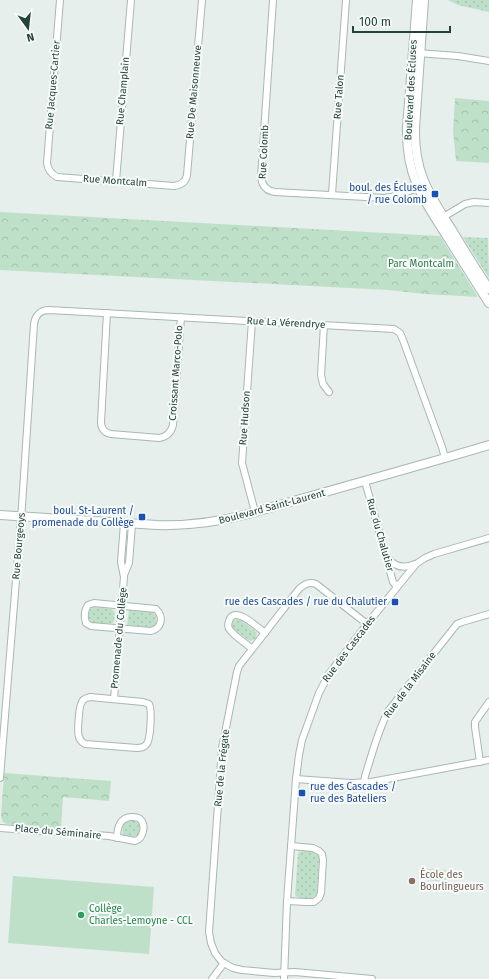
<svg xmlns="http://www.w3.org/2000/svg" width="489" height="979" font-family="'Fira Sans',sans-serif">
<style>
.grass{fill:url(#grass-dots)}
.park{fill:url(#park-crowns)}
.garden{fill:#bfe0c8}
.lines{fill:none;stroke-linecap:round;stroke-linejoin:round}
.minor-casing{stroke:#a8b8b2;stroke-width:8}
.tertiary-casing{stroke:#a8b8b2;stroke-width:10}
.minor{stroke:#fff;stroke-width:6}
.tertiary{stroke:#fff;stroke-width:8}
.transit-dot{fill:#1a4fb4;stroke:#f7fbf9;stroke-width:1.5}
.education-dot{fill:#8d6e63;stroke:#f7fbf9;stroke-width:1.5}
.leisure-dot{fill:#2e9e5b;stroke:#f7fbf9;stroke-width:1.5}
.labels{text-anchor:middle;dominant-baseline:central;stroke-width:4;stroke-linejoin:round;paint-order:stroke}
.street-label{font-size:10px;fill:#24423a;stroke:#f7fbf9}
.transit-label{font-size:10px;fill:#164399;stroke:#f7fbf9;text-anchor:end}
.park-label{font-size:10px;fill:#2d7a4b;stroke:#f7fbf9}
.education-label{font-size:10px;fill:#785e54;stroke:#f7fbf9;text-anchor:start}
.leisure-label{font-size:10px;fill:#27864d;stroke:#f7fbf9;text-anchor:start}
</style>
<defs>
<pattern id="grass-dots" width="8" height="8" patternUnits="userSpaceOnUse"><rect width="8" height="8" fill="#bfe0c8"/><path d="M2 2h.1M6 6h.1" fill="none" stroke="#a4c1ad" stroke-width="1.8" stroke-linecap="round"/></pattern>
<pattern id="park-crowns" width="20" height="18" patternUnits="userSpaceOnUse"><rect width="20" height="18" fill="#bfe0c8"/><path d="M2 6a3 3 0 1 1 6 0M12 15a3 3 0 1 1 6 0" fill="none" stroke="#a4c1ad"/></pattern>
</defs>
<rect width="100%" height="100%" fill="#e6efeb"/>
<g class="grass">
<polygon points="448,0 489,0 489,12 458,5"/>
<polygon points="463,237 488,238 489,278"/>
<path d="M94,607L112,609L115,613L114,622C110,625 94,625 91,621C86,616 89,609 94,607Z"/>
<polygon points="129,610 153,612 156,616 156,624 152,627 149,627 127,625"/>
<polygon points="236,619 241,620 256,632 257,634 255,639 250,641 247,639 234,629 232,627 232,622"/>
<path d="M133,820L139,823C141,838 136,838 123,835C121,826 124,821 133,820Z"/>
<path d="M304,851C310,851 316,851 319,857L317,894C312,901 301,900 295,895L298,854L299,852Z"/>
</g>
<g class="park">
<polygon points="455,98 489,101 489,163 456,161 453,131"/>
<polygon points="0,212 440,236 478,297 425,294 388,290 0,270"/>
<polygon points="4,773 111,781 109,801 63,797 61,829 7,824 3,822 1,816"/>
<path d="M432,869L446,870L447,873V879L445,881L440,880L438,881L426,880C424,878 424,873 426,870Z"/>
</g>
<polygon class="garden" points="13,876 154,887 149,954 8,943"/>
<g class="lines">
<defs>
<g id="minor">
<path d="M60,0L47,163C48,170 51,174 57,177L174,186C181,185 186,182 187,175L202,0"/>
<path d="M273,0L261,177C262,186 267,191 275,192L384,198C397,197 410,191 421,186"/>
<polyline points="417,53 458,56 489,61"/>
<polyline points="116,181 131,0"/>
<polyline points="332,194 346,0"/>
<polyline points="440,219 465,204 474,202 489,203"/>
<path d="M107,313L101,422C101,429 105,433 111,434L159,438C166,437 171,433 173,425L181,317"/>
<polyline points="252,321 242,463 255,512"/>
<polyline points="324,325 321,375 323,384 329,392"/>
<polyline points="365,481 393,582 397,587"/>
<path d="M388,558C395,567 404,569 415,564"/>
<polyline points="124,575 129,563 132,524"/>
<path d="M94,603L156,609C164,617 162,628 151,631L91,626L86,623C84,617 84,611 88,605Z"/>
<path d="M367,624L316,584C309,581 304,584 299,589L239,666L237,672L222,748L209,932L211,943L215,953L222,962L233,968L242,970L274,973L295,972L372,979"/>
<path d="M252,649C246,643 235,637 230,630C228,628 228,624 229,621C234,604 258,628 265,633"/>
<path d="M90,697L143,702L149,704C152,709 151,740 146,745C144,747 141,748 137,748L85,744C82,742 80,741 79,737C77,733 79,705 82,702C83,698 87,698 90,697Z"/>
<polyline points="114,699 124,577 121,562 124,523"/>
<polyline points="480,762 475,727 475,722 489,702"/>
<path d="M0,778L22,506L34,324C35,316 40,310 49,310L394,329L400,333L403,340L442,447L445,458"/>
<polyline points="296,779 351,783 371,782 489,760"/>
<path d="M364,783L365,776C372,755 378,729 389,710L457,624L462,622L489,614"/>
<path d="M0,828L109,836L135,841C143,839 146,826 141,820C139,817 135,817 132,817C120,817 117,828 117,838"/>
<polyline points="287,901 307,902 314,902 319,898 321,893 323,860 322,854 319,851 313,848 291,846"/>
<polyline points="212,979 224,963"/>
<polyline points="284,979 287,901 296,779 299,755 302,740 319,693 329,674 367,624 416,564 425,558 434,554 489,538"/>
</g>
<g id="tertiary">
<path d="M417,0L407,128C406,177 423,199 448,238C462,260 475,281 489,303"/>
<path d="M424,0L415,128C414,173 429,194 452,230C464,250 476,269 489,289"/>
<path d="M0,515L157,525C188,526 218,522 248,514L445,458L489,445"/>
</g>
</defs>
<use href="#minor" class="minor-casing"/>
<use href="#tertiary" class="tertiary-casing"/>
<use href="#minor" class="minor"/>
<use href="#tertiary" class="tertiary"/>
</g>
<g class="transit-dot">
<rect x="431" y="190" width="8" height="8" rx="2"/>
<rect x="138" y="513" width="8" height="8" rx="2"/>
<rect x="391" y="598" width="8" height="8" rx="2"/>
<rect x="298" y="789" width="8" height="8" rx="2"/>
</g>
<circle class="education-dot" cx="412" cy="881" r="4"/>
<circle class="leisure-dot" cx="81" cy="915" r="4"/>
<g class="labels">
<g class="street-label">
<text transform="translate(53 85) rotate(-85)">Rue Jacques-Cartier</text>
<text transform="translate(411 90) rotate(-87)">Boulevard des Écluses</text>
<text transform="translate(123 91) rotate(-85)">Rue Champlain</text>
<text transform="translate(194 92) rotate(-85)">Rue De Maisonneuve</text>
<text transform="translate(339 97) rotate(-86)">Rue Talon</text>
<text transform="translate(264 152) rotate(-87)">Rue Colomb</text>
<text transform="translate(115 181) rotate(4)">Rue Montcalm</text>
<text transform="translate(286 323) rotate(3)">Rue La Vérendrye</text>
<text transform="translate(176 373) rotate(-86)">Croissant Marco-Polo</text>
<text transform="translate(245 418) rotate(-86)">Rue Hudson</text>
<text transform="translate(272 507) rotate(-15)">Boulevard Saint-Laurent</text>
<text transform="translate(380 535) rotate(74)">Rue du Chalutier</text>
<text transform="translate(19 546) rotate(-85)">Rue Bourgeoys</text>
<text transform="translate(119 638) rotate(-85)">Promenade du Collège</text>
<text transform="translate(349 649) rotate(-53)">Rue des Cascades</text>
<text transform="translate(410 685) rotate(-53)">Rue de la Misaine</text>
<text transform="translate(222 768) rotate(-84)">Rue de la Frégate</text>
<text transform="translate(58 832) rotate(5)">Place du Séminaire</text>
</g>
<g class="transit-label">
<text x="427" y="188">boul. des Écluses<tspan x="427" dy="12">/ rue Colomb</tspan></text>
<text x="134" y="511">boul. St-Laurent /<tspan x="134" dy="12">promenade du Collège</tspan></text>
<text x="387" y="602">rue des Cascades / rue du Chalutier</text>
<text x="310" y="787" text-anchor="start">rue des Cascades /<tspan x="310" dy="12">rue des Bateliers</tspan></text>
</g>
<g class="park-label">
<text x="421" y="264">Parc Montcalm</text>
</g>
<g class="education-label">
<text x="420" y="875">École des<tspan x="420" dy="12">Bourlingueurs</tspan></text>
</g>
<g class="leisure-label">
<text x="89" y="909">Collège<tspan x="89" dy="12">Charles-Lemoyne - CCL</tspan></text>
</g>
</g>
<g transform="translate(28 28) rotate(165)" stroke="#f7fbf9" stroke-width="3" paint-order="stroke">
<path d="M0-3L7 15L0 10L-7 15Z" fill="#24423a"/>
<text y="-6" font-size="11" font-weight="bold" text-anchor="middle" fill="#24423a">N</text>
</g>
<path d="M353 26v6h97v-6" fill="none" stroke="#24423a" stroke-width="2"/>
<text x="359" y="26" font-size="12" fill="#24423a" stroke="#f7fbf9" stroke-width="3" paint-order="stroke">100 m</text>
</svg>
